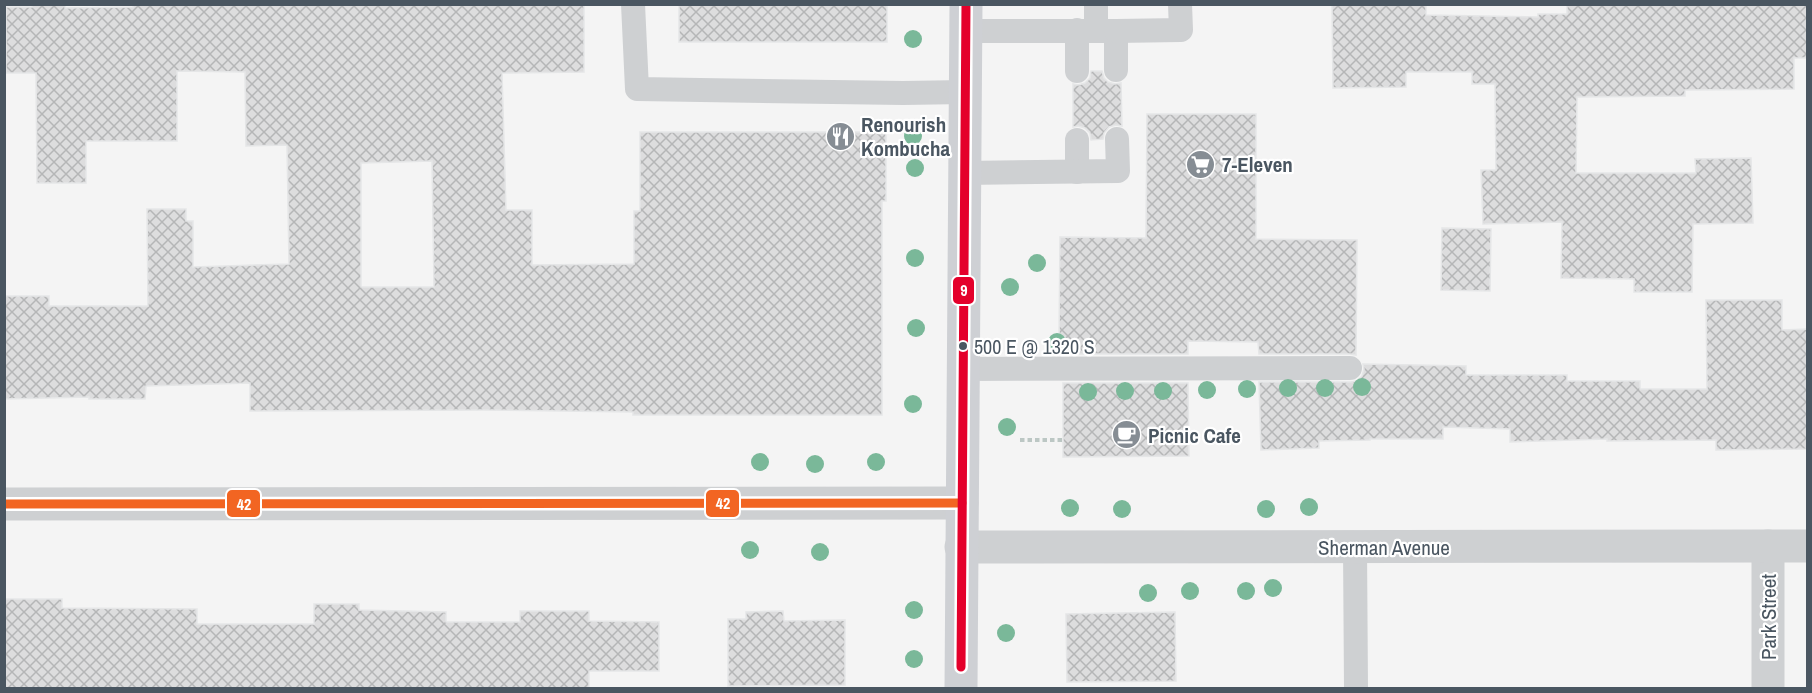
<svg xmlns="http://www.w3.org/2000/svg" width="1812" height="693" font-family="'Archivo Narrow',sans-serif">
<style>
.building{fill:url(#building-cross-hatch);stroke:#e5e6e7;stroke-width:1.5;fill-rule:evenodd}
.lines{fill:none;stroke-linecap:round;stroke-linejoin:round}
.path{stroke:#bcc7c4;stroke-width:4;stroke-dasharray:4.5 3;stroke-linecap:butt}
.lane{stroke:#ced0d2;stroke-width:24}
.street{stroke:#ced0d2;stroke-width:33}
.secondary{stroke:#ced0d4;stroke-width:33}
.bus-1-casing{stroke:#fff;stroke-width:14}
.bus-2-casing{stroke:#fff;stroke-width:14}
.bus-1{stroke:#f26522;stroke-width:9}
.bus-2{stroke:#e4002b;stroke-width:9}
.tree{fill:#7ab899}
.bus-dot{fill:#4a5661;stroke:#fff;stroke-width:2}
.labels{text-anchor:middle;dominant-baseline:central;stroke-width:4.5;stroke-linejoin:round;paint-order:stroke}
.bus-label{font-size:20px;fill:#4a5661;stroke:#fff;text-anchor:start}
.poi-label{font-size:21px;font-weight:bold;fill:#4a5661;stroke:#fff;text-anchor:start}
.street-label{font-size:21px;fill:#4a5661;stroke:#fff}
.line-badge{stroke:#fff;stroke-width:2}
.badge-label{font-size:16px;text-anchor:middle;font-weight:bold;fill:#fff}
</style>
<defs>
<pattern id="building-cross-hatch" width="8" height="8" patternUnits="userSpaceOnUse" patternTransform="scale(1.5)"><rect width="8" height="8" fill="#ddddde"/><path d="M0 0l8 8M0 8l8-8" fill="none" stroke="#b5b6b7"/></pattern>
</defs>
<rect width="100%" height="100%" fill="#f4f4f4"/>
<g class="building">
<path d="M32,4H65V8L133,7V4H584V72L502,73L506,210H532V265L634,264V211H640V132H886V201H882V415H633V412L484,410L250,411V383L146,386L145,399H89V397L4,399V296H49V306H148L147,209H186V221H193V267L289,264L287,145L246,146L245,72L177,71V141H86V183H37L36,73H6V7H32ZM432,161L434,287H361V163Z"/>
<rect x="679" y="4" width="208" height="38"/>
<polygon points="1332,4 1426,4 1426,15 1538,17 1538,14 1567,14 1567,4 1808,4 1808,58 1794,58 1794,89 1685,90 1685,96 1577,97 1576,173 1696,173 1695,159 1751,158 1753,223 1693,224 1692,292 1634,292 1634,279 1561,278 1562,222 1483,224 1481,170 1496,170 1495,84 1472,84 1472,72 1406,72 1406,87 1333,88"/>
<polygon points="1091,71 1102,71 1104,78 1108,82 1115,84 1121,83 1122,126 1116,125 1109,127 1104,133 1103,139 1091,140 1090,133 1085,128 1078,126 1073,127 1073,84 1078,85 1085,83 1090,78"/>
<polygon points="1147,114 1256,114 1256,239 1357,240 1356,355 1350,354 1259,354 1258,342 1188,341 1188,354 1062,354 1062,340 1059,340 1060,237 1146,238"/>
<polygon points="1442,228 1491,229 1490,291 1441,290"/>
<polygon points="1706,300 1782,300 1782,330 1808,329 1808,449 1716,450 1716,440 1607,441 1607,439 1510,442 1510,429 1443,427 1443,439 1370,439 1370,440 1319,441 1319,448 1261,450 1259,382 1351,382 1357,381 1362,376 1364,369 1363,364 1466,366 1466,375 1567,375 1567,381 1640,381 1640,389 1707,389"/>
<polygon points="1063,383 1188,383 1189,456 1063,457"/>
<polygon points="4,599 62,599 62,608 197,609 197,624 314,624 314,604 359,604 359,610 446,612 446,622 520,622 520,611 589,611 589,621 659,622 659,671 589,671 589,688 4,688"/>
<polygon points="783,611 784,621 845,620 845,685 728,686 728,619 746,619 746,612"/>
<polygon points="1175,612 1176,681 1067,682 1066,614"/>
</g>
<g class="lines">
<polyline class="path" points="1020,440 1063,440"/>
<g class="lane">
<polyline points="633,4 637,89 903,93 965,92"/>
<polyline points="1077,30 1077,71"/>
<polyline points="1096,30 1096,4"/>
<polyline points="965,31 1116,31 1116,70"/>
<polyline points="1116,31 1181,30 1180,4"/>
<polyline points="1077,140 1077,172"/>
<polyline points="964,173 1118,171 1117,139"/>
<polyline points="963,369 1350,368"/>
<polyline points="1355,547 1356,688"/>
</g>
<g class="street">
<polyline points="4,504 962,503"/>
<polyline points="1768,546 1768,688"/>
<polyline points="961,547 1808,546"/>
</g>
<polyline class="secondary" points="961,688 966,4"/>
<defs>
<polyline id="bus-1" points="4,504 962,503"/>
<polyline id="bus-2" points="961,667 966,4"/>
</defs>
<use href="#bus-1" class="bus-1-casing"/>
<use href="#bus-2" class="bus-2-casing"/>
<use href="#bus-1" class="bus-1"/>
<use href="#bus-2" class="bus-2"/>
</g>
<g class="tree">
<circle cx="913" cy="39" r="9"/>
<circle cx="913" cy="136" r="9"/>
<circle cx="915" cy="168" r="9"/>
<circle cx="915" cy="258" r="9"/>
<circle cx="1037" cy="263" r="9"/>
<circle cx="1010" cy="287" r="9"/>
<circle cx="916" cy="328" r="9"/>
<circle cx="1057" cy="342" r="9"/>
<circle cx="1362" cy="387" r="9"/>
<circle cx="1288" cy="388" r="9"/>
<circle cx="1325" cy="388" r="9"/>
<circle cx="1247" cy="389" r="9"/>
<circle cx="1207" cy="390" r="9"/>
<circle cx="1125" cy="391" r="9"/>
<circle cx="1163" cy="391" r="9"/>
<circle cx="1088" cy="392" r="9"/>
<circle cx="913" cy="404" r="9"/>
<circle cx="1007" cy="427" r="9"/>
<circle cx="760" cy="462" r="9"/>
<circle cx="876" cy="462" r="9"/>
<circle cx="815" cy="464" r="9"/>
<circle cx="1309" cy="507" r="9"/>
<circle cx="1070" cy="508" r="9"/>
<circle cx="1122" cy="509" r="9"/>
<circle cx="1266" cy="509" r="9"/>
<circle cx="750" cy="550" r="9"/>
<circle cx="820" cy="552" r="9"/>
<circle cx="1273" cy="588" r="9"/>
<circle cx="1190" cy="591" r="9"/>
<circle cx="1246" cy="591" r="9"/>
<circle cx="1148" cy="593" r="9"/>
<circle cx="914" cy="610" r="9"/>
<circle cx="1006" cy="633" r="9"/>
<circle cx="914" cy="659" r="9"/>
</g>
<defs>
<symbol id="restaurant-disc" viewBox="-11 -11 22 22"><circle r="9.5" fill="#868d94" stroke="#fff"/><path d="M-5-6h1v4h1v-4h1v4h1v-4h1v5L-1.5 .5V6h-2V.5L-5-1ZM5-6V6H3V1.5H1.5Q1.5-4 5-6Z" fill="#fff"/></symbol>
<symbol id="supermarket-disc" viewBox="-11 -11 22 22"><circle r="9.5" fill="#868d94" stroke="#fff"/><path d="M-6-5.5h2.5l.6 2H6L4.5 2H-2.5L-4.4-4H-6ZM-1.5 3.2a1.3 1.3 0 1 0 .1 0ZM3 3.2a1.3 1.3 0 1 0 .1 0Z" fill="#fff"/></symbol>
<symbol id="cafe-disc" viewBox="-11 -11 22 22"><circle r="9.5" fill="#868d94" stroke="#fff"/><path d="M-5.5-4.5H6V0H3Q3 3.5 0 3.5H-2.5Q-5.5 3.5-5.5 0ZM3-3.2v2h1.7v-2ZM-6 4.5H4V6H-6Z" fill="#fff"/></symbol>
</defs>
<g fill-rule="evenodd">
<use href="#restaurant-disc" x="824" y="120" width="33" height="33"/>
<use href="#supermarket-disc" x="1184" y="148" width="33" height="33"/>
<use href="#cafe-disc" x="1110" y="418" width="33" height="33"/>
</g>
<circle class="bus-dot" cx="963" cy="346" r="5"/>
<g class="labels">
<g class="bus-label">
<text x="974" y="346">500 E @ 1320 S</text>
</g>
<g class="poi-label">
<text x="861" y="124">Renourish<tspan x="861" dy="24">Kombucha</tspan></text>
<text x="1222" y="164">7-Eleven</text>
<text x="1148" y="435">Picnic Cafe</text>
</g>
<g class="street-label">
<text x="1384" y="547">Sherman Avenue</text>
<text transform="translate(1768 617) rotate(-90)">Park Street</text>
</g>
</g>
<g class="line-badge">
<rect x="952" y="276" width="23" height="29" rx="6" fill="#e4002b"/>
<rect x="705" y="489" width="35" height="29" rx="6" fill="#f26522"/>
<rect x="226" y="489" width="35" height="29" rx="6" fill="#f26522"/>
</g>
<g class="badge-label">
<text x="964" y="296">9</text>
<text x="723" y="509">42</text>
<text x="244" y="510">42</text>
</g>
<rect width="1812" height="693" fill="none" stroke="#4a5661" stroke-width="12"/>
</svg>
